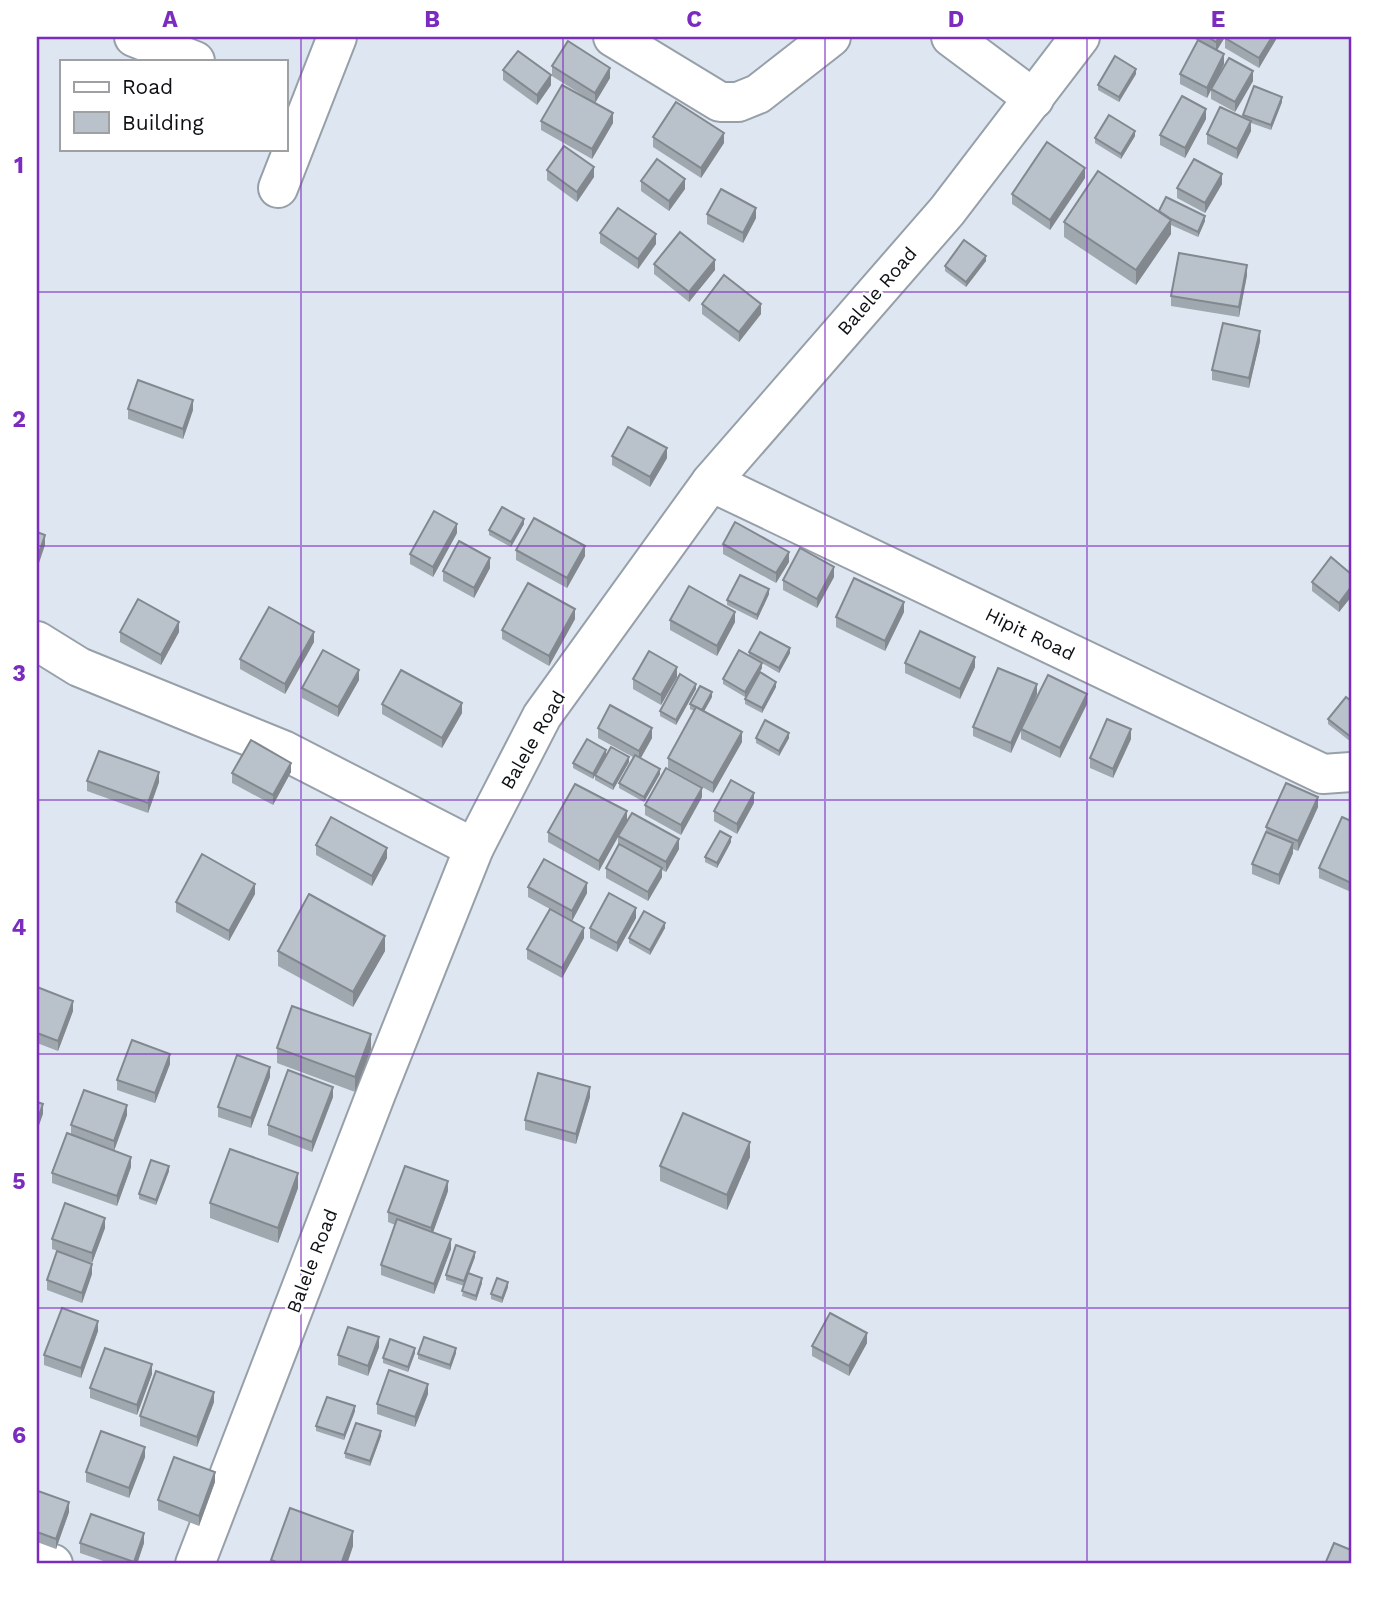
<svg xmlns="http://www.w3.org/2000/svg" width="1388" height="1601" font-family="'Work Sans',sans-serif">
<style>
.lines{fill:none;stroke-linecap:round;stroke-linejoin:round}
.minor-casing{stroke:#97a0a9;stroke-width:42}
.minor{stroke:#fff;stroke-width:38}
.wall{fill:#9fa7af}
.shaded-wall{fill:#82888e}
.building{fill:#b9c2cb;stroke:#82888e;stroke-width:2}
.grid{fill:none;stroke:#7b2cbf;stroke-width:2;stroke-opacity:0.55}
.labels{text-anchor:middle;dominant-baseline:central;stroke-width:5;stroke-linejoin:round;paint-order:stroke}
.street-label{font-size:19px;fill:#0d1114;stroke:#fff}
.neatline{fill:none;stroke:#7b2cbf;stroke-width:2.5}
.grid-label{font-size:23px;text-anchor:middle;font-weight:bold;fill:#7b2cbf}
</style>
<rect width="100%" height="100%" fill="#dee7f1"/>
<g class="lines">
<defs>
<g id="minor">
<polyline points="134,37 195,61"/>
<polyline points="613,37 720,102 738,102 758,94 831,37"/>
<polyline points="951,37 1034,99"/>
<polyline points="278,188 337,37"/>
<polyline points="711,482 1323,774 1351,772"/>
<polyline points="37,641 79,667 283,750 474,848"/>
<polyline points="37,1559 53,1564"/>
<polyline points="195,1564 377,1091 474,848 542,716 711,482 947,211 1080,37"/>
</g>
</defs>
<use href="#minor" class="minor-casing"/>
<use href="#minor" class="minor"/>
</g>
<g class="wall">
<polygon points="1195,37 1225,37 1217,50 1224,64 1207,98 1180,84 1180,74 1198,41 1195,39"/>
<polygon points="1277,37 1259,68 1225,48 1225,38"/>
<polygon points="552,66 610,78 595,103 552,76"/>
<polygon points="503,70 551,85 537,105 503,80"/>
<polygon points="1136,74 1119,102 1098,90 1098,85"/>
<polygon points="1253,81 1235,112 1211,99 1211,89"/>
<polygon points="1282,102 1271,130 1251,123 1251,131 1237,159 1207,144 1207,134 1243,117 1243,115"/>
<polygon points="1206,119 1185,158 1160,145 1160,135"/>
<polygon points="541,121 613,123 592,159 541,130"/>
<polygon points="1135,136 1121,159 1095,143 1095,138"/>
<polygon points="653,137 724,143 701,178 653,147"/>
<polygon points="547,170 594,177 577,202 547,180"/>
<polygon points="1085,178 1050,230 1012,204 1012,194"/>
<polygon points="641,181 685,189 669,211 641,191"/>
<polygon points="1222,184 1205,213 1177,198 1177,188"/>
<polygon points="1159,211 1205,221 1198,237 1171,225 1171,234 1136,285 1064,237 1064,222"/>
<polygon points="707,214 756,218 743,243 707,224"/>
<polygon points="600,233 656,244 638,269 600,243"/>
<polygon points="986,261 966,287 945,271 945,266"/>
<polygon points="654,264 715,270 689,302 654,274"/>
<polygon points="1247,275 1239,317 1171,306 1171,296"/>
<polygon points="702,304 761,314 739,342 702,314"/>
<polygon points="1260,341 1249,388 1212,380 1212,370"/>
<polygon points="128,409 193,410 183,439 128,419"/>
<polygon points="612,456 667,458 650,487 612,465"/>
<polygon points="524,524 511,547 489,535 489,530"/>
<polygon points="457,533 433,577 410,564 410,554"/>
<polygon points="723,544 789,562 776,583 723,554"/>
<polygon points="516,550 585,556 567,588 516,560"/>
<polygon points="490,568 474,598 443,581 443,571"/>
<polygon points="1351,574 1351,597 1339,612 1312,591 1312,582"/>
<polygon points="834,577 817,608 783,590 783,580"/>
<polygon points="769,594 757,620 727,605 727,600"/>
<polygon points="904,612 885,651 836,627 836,617"/>
<polygon points="575,619 549,666 502,639 502,630"/>
<polygon points="670,620 735,622 717,656 670,630"/>
<polygon points="120,632 179,632 161,665 120,642"/>
<polygon points="314,642 285,694 240,669 240,659"/>
<polygon points="749,652 790,653 779,673 762,663 762,668 745,697 723,684 723,679 749,656"/>
<polygon points="905,663 975,667 960,699 905,673"/>
<polygon points="677,677 661,705 633,689 633,679"/>
<polygon points="359,680 338,717 302,698 302,688"/>
<polygon points="776,687 762,713 745,704 745,699"/>
<polygon points="696,689 676,725 660,716 660,711"/>
<polygon points="1037,694 1026,719 1087,704 1060,758 1021,739 1021,731 1011,753 973,736 973,727"/>
<polygon points="712,697 704,711 742,742 713,793 668,768 668,758 694,711 690,709 690,704"/>
<polygon points="1351,701 1351,742 1328,724 1328,719"/>
<polygon points="382,704 462,713 442,748 382,714"/>
<polygon points="598,728 652,738 641,758 660,774 644,802 619,788 619,783 633,757 598,738"/>
<polygon points="756,738 789,738 779,756 756,743"/>
<polygon points="1131,739 1113,778 1090,768 1090,758"/>
<polygon points="606,750 593,779 573,768 573,763"/>
<polygon points="629,762 613,790 595,780 595,775"/>
<polygon points="291,772 273,805 232,783 232,773"/>
<polygon points="87,781 159,782 148,813 87,791"/>
<polygon points="702,797 681,835 645,815 645,805"/>
<polygon points="754,803 737,834 714,821 714,811"/>
<polygon points="1318,807 1298,851 1293,849 1293,853 1279,885 1252,874 1252,864 1266,832 1266,827"/>
<polygon points="627,821 679,849 666,872 662,870 662,877 648,901 606,878 606,868 618,844 618,836 599,871 548,842 548,832"/>
<polygon points="1351,821 1351,892 1319,878 1319,868"/>
<polygon points="731,842 717,868 705,862 705,857"/>
<polygon points="316,845 387,858 372,886 316,855"/>
<polygon points="528,887 587,893 572,921 584,938 562,978 527,959 527,949 550,909 528,897"/>
<polygon points="255,894 229,941 176,912 176,902"/>
<polygon points="636,918 617,952 590,938 590,928"/>
<polygon points="665,928 650,955 629,943 629,938"/>
<polygon points="278,951 385,951 353,1007 278,966"/>
<polygon points="37,987 73,1011 58,1051 37,1043"/>
<polygon points="277,1048 371,1049 355,1092 277,1063"/>
<polygon points="170,1064 155,1103 117,1090 117,1080"/>
<polygon points="270,1077 251,1128 218,1117 218,1107"/>
<polygon points="333,1097 312,1152 268,1135 268,1125"/>
<polygon points="590,1097 576,1144 525,1130 525,1120"/>
<polygon points="127,1115 114,1150 131,1167 117,1206 52,1183 52,1173 71,1135 71,1125"/>
<polygon points="750,1157 727,1210 660,1181 660,1166"/>
<polygon points="169,1171 156,1205 139,1199 139,1194"/>
<polygon points="298,1188 278,1243 210,1218 210,1203"/>
<polygon points="448,1191 433,1232 451,1249 434,1294 381,1275 381,1265 395,1225 388,1222 388,1212"/>
<polygon points="105,1228 92,1263 52,1249 52,1239"/>
<polygon points="475,1257 469,1273 482,1283 476,1301 462,1296 464,1286 446,1280 446,1275"/>
<polygon points="92,1274 82,1303 47,1290 47,1280"/>
<polygon points="508,1287 502,1303 491,1299 491,1294"/>
<polygon points="98,1331 81,1378 44,1365 44,1355"/>
<polygon points="867,1343 849,1376 812,1356 812,1346"/>
<polygon points="379,1347 368,1376 338,1365 338,1355"/>
<polygon points="415,1353 408,1372 383,1363 383,1358"/>
<polygon points="456,1353 450,1370 418,1359 418,1354"/>
<polygon points="152,1374 137,1415 90,1398 90,1388"/>
<polygon points="428,1394 415,1427 377,1414 377,1404"/>
<polygon points="214,1402 197,1447 140,1426 140,1416"/>
<polygon points="355,1411 344,1440 316,1431 316,1426"/>
<polygon points="381,1436 370,1466 345,1458 345,1453"/>
<polygon points="145,1457 129,1498 86,1482 86,1472"/>
<polygon points="215,1482 199,1526 158,1510 158,1500"/>
<polygon points="37,1495 69,1512 56,1549 37,1542"/>
<polygon points="80,1543 144,1543 137,1564 112,1564 80,1553"/>
<polygon points="353,1546 347,1564 271,1564 271,1560"/>
</g>
<g class="shaded-wall">
<polygon points="1219,37 1225,37 1216,52 1216,42"/>
<polygon points="1272,37 1277,37 1277,38 1259,68 1259,58"/>
<polygon points="1224,54 1224,64 1207,98 1207,88"/>
<polygon points="610,68 610,78 595,103 595,93"/>
<polygon points="1136,69 1136,74 1119,102 1119,97"/>
<polygon points="1253,71 1253,81 1235,112 1235,102"/>
<polygon points="551,75 551,85 537,105 537,95"/>
<polygon points="1282,97 1282,102 1271,130 1271,125"/>
<polygon points="1206,109 1206,119 1185,158 1185,148"/>
<polygon points="613,113 613,123 592,159 592,149"/>
<polygon points="1251,121 1251,131 1237,159 1237,149"/>
<polygon points="1135,131 1135,136 1121,159 1121,154"/>
<polygon points="724,133 724,143 701,178 701,168"/>
<polygon points="594,167 594,177 577,202 577,192"/>
<polygon points="1085,168 1085,178 1050,230 1050,220"/>
<polygon points="1222,174 1222,184 1205,213 1205,203"/>
<polygon points="685,179 685,189 669,211 669,201"/>
<polygon points="756,208 756,218 743,243 743,233"/>
<polygon points="1205,216 1205,221 1198,237 1198,232"/>
<polygon points="1171,220 1171,234 1136,285 1136,270"/>
<polygon points="656,234 656,244 638,269 638,259"/>
<polygon points="986,256 986,261 966,287 966,282"/>
<polygon points="715,260 715,270 689,302 689,292"/>
<polygon points="1247,265 1247,275 1239,317 1239,307"/>
<polygon points="761,304 761,314 739,342 739,332"/>
<polygon points="1260,331 1260,341 1249,388 1249,378"/>
<polygon points="193,400 193,410 183,439 183,429"/>
<polygon points="667,448 667,458 650,487 650,477"/>
<polygon points="524,519 524,524 511,547 511,542"/>
<polygon points="457,524 457,533 433,577 433,567"/>
<polygon points="45,535 45,545 37,569 37,559"/>
<polygon points="585,546 585,556 567,588 567,578"/>
<polygon points="789,552 789,562 776,583 776,573"/>
<polygon points="490,558 490,568 474,598 474,588"/>
<polygon points="834,567 834,577 817,608 817,599"/>
<polygon points="1351,587 1351,597 1339,612 1339,603"/>
<polygon points="769,589 769,594 757,620 757,615"/>
<polygon points="904,602 904,612 885,651 885,641"/>
<polygon points="575,609 575,619 549,666 549,656"/>
<polygon points="735,612 735,622 717,656 717,646"/>
<polygon points="179,622 179,632 161,665 161,655"/>
<polygon points="314,632 314,642 285,694 285,684"/>
<polygon points="790,648 790,653 779,673 779,668"/>
<polygon points="975,657 975,667 960,699 960,689"/>
<polygon points="762,663 762,668 745,697 745,692"/>
<polygon points="677,667 677,677 661,705 661,695"/>
<polygon points="359,670 359,680 338,717 338,707"/>
<polygon points="776,682 776,687 762,713 762,708"/>
<polygon points="696,684 696,689 676,725 676,720"/>
<polygon points="1037,684 1037,694 1011,753 1011,743"/>
<polygon points="712,692 712,697 702,715 702,710"/>
<polygon points="1087,694 1087,704 1060,758 1060,748"/>
<polygon points="462,703 462,713 442,748 442,738"/>
<polygon points="652,728 652,738 639,761 639,751"/>
<polygon points="1131,729 1131,739 1113,778 1113,769"/>
<polygon points="742,732 742,742 713,793 713,783"/>
<polygon points="789,733 789,738 779,756 779,751"/>
<polygon points="606,750 606,755 593,779 593,774"/>
<polygon points="629,757 629,762 613,790 613,785"/>
<polygon points="291,763 291,772 273,805 273,795"/>
<polygon points="660,769 660,774 644,802 644,797"/>
<polygon points="159,772 159,782 148,813 148,803"/>
<polygon points="702,788 702,797 681,835 681,825"/>
<polygon points="754,793 754,803 737,834 737,824"/>
<polygon points="1318,797 1318,807 1298,851 1298,841"/>
<polygon points="627,811 627,821 599,871 599,861"/>
<polygon points="731,837 731,842 717,868 717,863"/>
<polygon points="679,839 679,849 666,872 666,862"/>
<polygon points="1293,843 1293,853 1279,885 1279,875"/>
<polygon points="387,848 387,858 372,886 372,876"/>
<polygon points="662,868 662,877 648,901 648,892"/>
<polygon points="587,883 587,893 572,921 572,911"/>
<polygon points="255,884 255,894 229,941 229,931"/>
<polygon points="636,908 636,918 617,952 617,943"/>
<polygon points="665,923 665,928 650,955 650,950"/>
<polygon points="584,928 584,938 562,978 562,968"/>
<polygon points="385,936 385,951 353,1007 353,992"/>
<polygon points="73,1001 73,1011 58,1051 58,1041"/>
<polygon points="371,1034 371,1049 355,1092 355,1077"/>
<polygon points="170,1054 170,1064 155,1103 155,1093"/>
<polygon points="270,1067 270,1077 251,1128 251,1118"/>
<polygon points="333,1087 333,1097 312,1152 312,1142"/>
<polygon points="590,1087 590,1097 576,1144 576,1134"/>
<polygon points="43,1104 43,1114 37,1131 37,1121"/>
<polygon points="127,1105 127,1115 114,1151 114,1141"/>
<polygon points="750,1142 750,1157 727,1210 727,1195"/>
<polygon points="131,1157 131,1167 117,1206 117,1196"/>
<polygon points="169,1166 169,1171 156,1205 156,1200"/>
<polygon points="298,1173 298,1188 278,1243 278,1228"/>
<polygon points="448,1181 448,1191 431,1238 431,1228"/>
<polygon points="105,1218 105,1228 92,1263 92,1253"/>
<polygon points="451,1239 451,1249 434,1294 434,1284"/>
<polygon points="475,1252 475,1257 464,1286 464,1281"/>
<polygon points="92,1264 92,1274 82,1303 82,1293"/>
<polygon points="482,1278 482,1283 476,1301 476,1296"/>
<polygon points="508,1282 508,1287 502,1303 502,1298"/>
<polygon points="98,1321 98,1331 81,1378 81,1368"/>
<polygon points="867,1333 867,1343 849,1376 849,1366"/>
<polygon points="379,1337 379,1347 368,1376 368,1366"/>
<polygon points="415,1348 415,1353 408,1372 408,1367"/>
<polygon points="456,1348 456,1353 450,1370 450,1365"/>
<polygon points="152,1364 152,1374 137,1415 137,1405"/>
<polygon points="428,1384 428,1394 415,1427 415,1417"/>
<polygon points="214,1392 214,1402 197,1447 197,1437"/>
<polygon points="355,1406 355,1411 344,1440 344,1435"/>
<polygon points="381,1431 381,1436 370,1466 370,1461"/>
<polygon points="145,1447 145,1457 129,1498 129,1488"/>
<polygon points="215,1472 215,1482 199,1526 199,1516"/>
<polygon points="69,1502 69,1512 56,1549 56,1539"/>
<polygon points="353,1531 353,1546 347,1564 341,1564"/>
<polygon points="144,1533 144,1543 137,1564 134,1564"/>
</g>
<g class="building">
<polygon points="1208,37 1219,37 1216,42"/>
<polygon points="1226,37 1272,37 1259,58 1225,38"/>
<polygon points="1198,40 1224,54 1207,88 1180,74"/>
<polygon points="568,41 610,68 595,93 552,66"/>
<polygon points="518,51 551,75 537,95 503,70"/>
<polygon points="1115,56 1136,69 1119,97 1098,85"/>
<polygon points="1229,58 1253,71 1235,102 1211,89"/>
<polygon points="562,85 613,113 592,149 541,121"/>
<polygon points="1254,86 1282,97 1271,125 1243,115"/>
<polygon points="1182,96 1206,109 1185,148 1160,135"/>
<polygon points="676,102 724,133 701,168 653,137"/>
<polygon points="1220,107 1251,121 1237,149 1207,134"/>
<polygon points="1109,115 1135,131 1121,154 1095,138"/>
<polygon points="1047,142 1085,168 1050,220 1012,194"/>
<polygon points="564,146 594,167 577,192 547,170"/>
<polygon points="657,159 685,179 669,201 641,181"/>
<polygon points="1194,159 1222,174 1205,203 1177,188"/>
<polygon points="1098,171 1171,220 1136,270 1064,222"/>
<polygon points="721,189 756,208 743,233 707,214"/>
<polygon points="1166,197 1205,216 1198,232 1171,219 1159,211"/>
<polygon points="618,208 656,234 638,259 600,233"/>
<polygon points="680,232 715,260 689,292 654,264"/>
<polygon points="964,240 986,256 966,282 945,266"/>
<polygon points="1179,253 1247,265 1239,307 1171,296"/>
<polygon points="724,275 761,304 739,332 702,304"/>
<polygon points="1223,323 1260,331 1249,378 1212,370"/>
<polygon points="138,380 193,400 183,429 128,409"/>
<polygon points="628,427 667,448 650,477 612,456"/>
<polygon points="502,507 524,519 511,542 489,530"/>
<polygon points="434,511 457,524 433,567 410,554"/>
<polygon points="534,518 585,546 567,578 516,550"/>
<polygon points="735,522 789,552 776,573 723,544"/>
<polygon points="37,532 45,535 37,559"/>
<polygon points="459,541 490,558 474,588 443,571"/>
<polygon points="800,548 834,567 817,599 783,580"/>
<polygon points="1331,557 1351,574 1351,587 1339,603 1312,582"/>
<polygon points="740,575 769,589 757,615 727,600"/>
<polygon points="854,578 904,602 885,641 836,617"/>
<polygon points="528,583 575,609 549,656 502,630"/>
<polygon points="689,586 735,612 717,646 670,620"/>
<polygon points="138,599 179,622 161,655 120,632"/>
<polygon points="269,607 314,632 285,684 240,659"/>
<polygon points="920,631 975,657 960,689 905,663"/>
<polygon points="760,632 790,648 779,668 749,652"/>
<polygon points="323,650 359,670 338,707 302,688"/>
<polygon points="739,650 762,663 745,692 723,679"/>
<polygon points="649,651 677,667 661,695 633,679"/>
<polygon points="998,668 1037,684 1011,743 973,727"/>
<polygon points="401,670 462,703 442,738 382,704"/>
<polygon points="760,672 776,682 762,708 745,699"/>
<polygon points="680,674 696,684 676,720 660,711"/>
<polygon points="1048,675 1087,694 1060,748 1021,729"/>
<polygon points="700,686 712,692 702,710 690,704"/>
<polygon points="1346,697 1351,701 1351,737 1328,719"/>
<polygon points="610,705 652,728 639,751 598,728"/>
<polygon points="696,707 742,732 713,783 668,758"/>
<polygon points="1107,719 1131,729 1113,769 1090,758"/>
<polygon points="765,720 789,733 779,751 756,738"/>
<polygon points="587,739 606,750 593,774 573,763"/>
<polygon points="251,740 291,763 273,795 232,773"/>
<polygon points="611,747 629,757 613,785 595,775"/>
<polygon points="99,751 159,772 148,803 87,781"/>
<polygon points="635,755 660,769 644,797 619,783"/>
<polygon points="666,768 702,788 681,825 645,805"/>
<polygon points="731,780 754,793 737,824 714,811"/>
<polygon points="1286,783 1318,797 1298,841 1266,827"/>
<polygon points="575,784 627,811 599,861 548,832"/>
<polygon points="632,813 679,839 666,862 618,836"/>
<polygon points="331,817 387,848 372,876 316,845"/>
<polygon points="1342,817 1351,821 1351,883 1319,868"/>
<polygon points="720,831 731,837 717,863 705,857"/>
<polygon points="1266,832 1293,843 1279,875 1252,864"/>
<polygon points="619,844 662,868 648,892 606,868"/>
<polygon points="202,854 255,884 229,931 176,902"/>
<polygon points="544,859 587,883 572,911 528,887"/>
<polygon points="609,893 636,908 617,943 590,928"/>
<polygon points="309,894 385,936 353,992 278,951"/>
<polygon points="550,909 584,928 562,968 527,949"/>
<polygon points="644,911 665,923 650,950 629,938"/>
<polygon points="37,987 73,1001 58,1041 37,1033"/>
<polygon points="292,1006 371,1034 355,1077 277,1048"/>
<polygon points="132,1040 170,1054 155,1093 117,1080"/>
<polygon points="237,1055 270,1067 251,1118 218,1107"/>
<polygon points="288,1070 333,1087 312,1142 268,1125"/>
<polygon points="538,1073 590,1087 576,1134 525,1120"/>
<polygon points="84,1090 127,1105 114,1141 71,1125"/>
<polygon points="37,1102 43,1104 37,1121"/>
<polygon points="683,1113 750,1142 727,1195 660,1166"/>
<polygon points="67,1133 131,1157 117,1196 52,1173"/>
<polygon points="230,1149 298,1173 278,1228 210,1203"/>
<polygon points="151,1160 169,1166 156,1200 139,1194"/>
<polygon points="405,1166 448,1181 431,1228 388,1212"/>
<polygon points="65,1203 105,1218 92,1253 52,1239"/>
<polygon points="397,1219 451,1239 434,1284 381,1265"/>
<polygon points="456,1245 475,1252 464,1281 446,1275"/>
<polygon points="57,1251 92,1264 82,1293 47,1280"/>
<polygon points="468,1273 482,1278 476,1296 462,1291"/>
<polygon points="497,1278 508,1282 502,1298 491,1294"/>
<polygon points="62,1308 98,1321 81,1368 44,1355"/>
<polygon points="830,1313 867,1333 849,1366 812,1346"/>
<polygon points="348,1327 379,1337 368,1366 338,1355"/>
<polygon points="424,1337 456,1348 450,1365 418,1354"/>
<polygon points="390,1339 415,1348 408,1367 383,1358"/>
<polygon points="105,1348 152,1364 137,1405 90,1388"/>
<polygon points="389,1370 428,1384 415,1417 377,1404"/>
<polygon points="156,1371 214,1392 197,1437 140,1416"/>
<polygon points="327,1397 355,1406 344,1435 316,1426"/>
<polygon points="356,1423 381,1431 370,1461 345,1453"/>
<polygon points="101,1431 145,1447 129,1488 86,1472"/>
<polygon points="174,1457 215,1472 199,1516 158,1500"/>
<polygon points="38,1491 69,1502 56,1539 37,1532 37,1495"/>
<polygon points="290,1508 353,1531 341,1564 281,1564 271,1560"/>
<polygon points="91,1514 144,1533 134,1562 80,1543"/>
<polygon points="1334,1543 1351,1550 1351,1564 1325,1564"/>
</g>
<path class="grid" d="M301,37V1564M563,37V1564M825,37V1564M1087,37V1564M37,292H1351M37,546H1351M37,800H1351M37,1054H1351M37,1308H1351"/>
<g class="labels">
<g class="street-label">
<text transform="translate(877 291) rotate(-49)">Balele Road</text>
<text transform="translate(1030 634) rotate(26)">Hipit Road</text>
<text transform="translate(533 740) rotate(-60)">Balele Road</text>
<text transform="translate(312 1261) rotate(-69)">Balele Road</text>
</g>
</g>
<rect width="1388" height="1601" fill="none" stroke="#ffffff" stroke-width="77"/>
<rect x="60" y="60" width="228" height="91" fill="#ffffff" stroke="#9ea0a1" stroke-width="2"/>
<rect x="74" y="82" width="35" height="10" fill="#ffffff" stroke="#9ea0a1" stroke-width="2"/>
<text x="122" y="94" font-size="21" fill="#0d1114">Road</text>
<rect x="74" y="112" width="35" height="21" fill="#b9c2cb" stroke="#9ea0a1" stroke-width="2"/>
<text x="122" y="130" font-size="21" fill="#0d1114">Building</text>
<rect x="38" y="38" width="1312" height="1524" class="neatline"/>
<g class="grid-label">
<text x="170" y="27">A</text>
<text x="432" y="27">B</text>
<text x="694" y="27">C</text>
<text x="956" y="27">D</text>
<text x="1218" y="27">E</text>
<text x="19" y="173">1</text>
<text x="19" y="427">2</text>
<text x="19" y="681">3</text>
<text x="19" y="935">4</text>
<text x="19" y="1189">5</text>
<text x="19" y="1443">6</text>
</g>
</svg>
